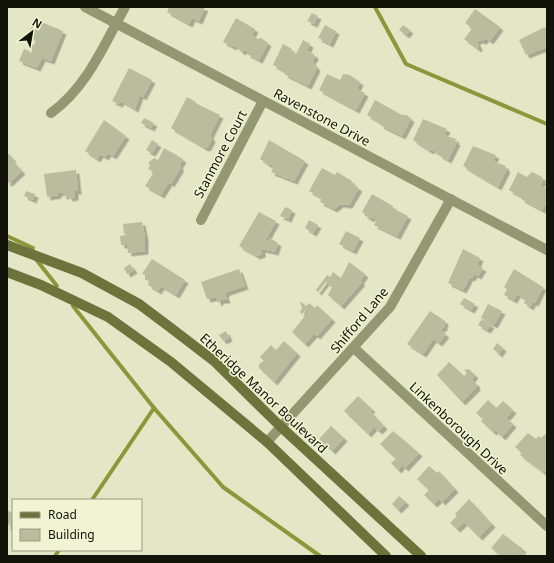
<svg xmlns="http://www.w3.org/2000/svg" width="554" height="563" font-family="'Noto Sans',sans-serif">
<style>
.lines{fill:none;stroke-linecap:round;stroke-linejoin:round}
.stream{stroke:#8e953a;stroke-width:4}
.building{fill:#b9bd9d;filter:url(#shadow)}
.street{stroke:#939873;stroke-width:10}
.secondary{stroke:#6e733b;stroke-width:10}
.labels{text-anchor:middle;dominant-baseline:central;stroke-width:3;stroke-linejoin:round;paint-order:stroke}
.street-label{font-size:13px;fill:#131409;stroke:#f0f4d3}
</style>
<defs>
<filter id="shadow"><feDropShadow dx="3.5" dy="3.5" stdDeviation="0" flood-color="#0004"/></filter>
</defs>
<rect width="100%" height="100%" fill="#e3e7c6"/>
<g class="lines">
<g class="stream">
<polyline points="375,7 406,64 547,124"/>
<polyline points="7,236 33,248"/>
<polyline points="35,258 57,286"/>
<polyline points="73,306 154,408 223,487 320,556"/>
<polyline points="92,500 154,408"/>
<polyline points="55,556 59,550"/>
</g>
</g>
<g class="building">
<polygon points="169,7 205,7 199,21 192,18 189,24 167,12"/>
<polygon points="475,9 500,27 490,41 486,38 483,41 478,40 477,42 479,47 478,49 464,39 471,30 471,27 465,23"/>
<polygon points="312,13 318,16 314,24 307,21"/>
<polygon points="236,18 255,29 252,35 258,39 261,38 268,43 259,60 247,54 248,52 244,50 242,52 234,45 233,47 223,42"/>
<polygon points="39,21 63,31 51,61 42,58 37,68 19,61 24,49 29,51 32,44 34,45 36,40 28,35 32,26 37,28"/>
<polygon points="325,25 336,31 330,44 318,38"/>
<polygon points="403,25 410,30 406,35 399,30"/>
<polygon points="545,27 547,30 547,47 526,55 519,40"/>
<polygon points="303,40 310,44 307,51 314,54 315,57 312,61 317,68 308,86 284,74 286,72 273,65 283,44 292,49 291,51 296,54"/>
<polygon points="129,68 152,80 143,97 140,95 135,109 121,101 119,104 112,101"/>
<polygon points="327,74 340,80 343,74 350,75 360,82 357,89 365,93 356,110 319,90"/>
<polygon points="187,97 196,102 195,103 220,115 210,135 212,139 208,147 205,148 171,128"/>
<polygon points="375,100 402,115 407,115 411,119 402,136 380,125 381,123 367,115"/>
<polygon points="144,118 154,123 151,128 141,123"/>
<polygon points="423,119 447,129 444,135 456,139 455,141 457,142 448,160 439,155 439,154 431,149 430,151 413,140"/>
<polygon points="104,120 126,136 113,156 108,153 105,157 100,154 97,159 85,151"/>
<polygon points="152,140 158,144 152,153 146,150"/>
<polygon points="269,140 305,161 294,181 271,172 274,166 270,164 269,165 260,159"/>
<polygon points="473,146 496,155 493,161 506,166 505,167 507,169 498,187 463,166"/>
<polygon points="164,148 183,159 179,166 181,167 171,184 169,182 161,195 145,186 154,172 148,169 150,165 148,163 154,158 158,160"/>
<polygon points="7,152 13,159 12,160 22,171 9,183 7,182"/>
<polygon points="322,168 335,175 337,172 352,181 351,183 359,188 349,205 340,204 334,209 320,202 322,198 309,191"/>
<polygon points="76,170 78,191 75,191 75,197 69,198 68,195 63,196 63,192 58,193 58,195 47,197 44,174"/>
<polygon points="518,172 527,177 532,172 542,177 543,181 540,186 545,188 547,187 547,202 542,210 521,199 522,197 509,190"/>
<polygon points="26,191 35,194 33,200 24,196"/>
<polygon points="372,194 393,206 392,208 408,216 397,236 374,225 377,220 372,217 371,219 364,215 365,214 362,212"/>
<polygon points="285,207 292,210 288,219 280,216"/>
<polygon points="259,212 276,221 265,241 268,242 270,238 278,243 275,252 262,249 262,254 257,256 239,246"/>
<polygon points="309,220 318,225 313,233 305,228"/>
<polygon points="142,222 145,237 145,251 128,253 127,245 121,245 120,236 126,235 124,233 123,224"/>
<polygon points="346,231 360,238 353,251 339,244"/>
<polygon points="463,249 480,258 477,265 483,268 478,276 474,274 472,278 470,277 463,290 448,283"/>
<polygon points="152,259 185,280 176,295 161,286 158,291 148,285 150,281 145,280 145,275 142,274"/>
<polygon points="349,262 365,274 360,281 362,282 341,306 328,295 332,287 326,282 318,292 316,290 327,275 330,277 333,272 341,278"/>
<polygon points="130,264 134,270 127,274 124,268"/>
<polygon points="239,269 245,286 227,292 225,294 227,300 221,300 218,303 216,297 207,299 201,282"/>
<polygon points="514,269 543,287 535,303 533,302 530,307 524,303 526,299 517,294 514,300 504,295 507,289 504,287"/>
<polygon points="464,298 475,304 471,310 460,304"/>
<polygon points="300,301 306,306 309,303 315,308 317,305 332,319 317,336 314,334 305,344 292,332 308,312 306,310 302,314 300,312 302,308"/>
<polygon points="488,304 502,311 494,325 481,318"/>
<polygon points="430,311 445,321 444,327 440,330 446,334 439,343 433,339 423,354 407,344"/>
<polygon points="482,319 491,325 487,330 478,325"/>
<polygon points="226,331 229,338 223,341 219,335"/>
<polygon points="284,341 297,353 274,382 259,368 259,364 264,361 260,357 271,345 276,350"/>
<polygon points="497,343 503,348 499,354 493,349"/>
<polygon points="449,362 464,376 467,373 464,370 469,369 475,375 471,380 476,383 477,387 462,402 437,375"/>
<polygon points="358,396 372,409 370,411 384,426 379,431 374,427 368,434 344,411"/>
<polygon points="488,400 496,408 503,401 513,410 506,418 513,424 502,437 495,430 493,432 481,421 483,419 476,413"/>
<polygon points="331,426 344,438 332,451 319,439"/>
<polygon points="393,431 419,453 405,468 402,465 398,470 391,463 396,459 380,444"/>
<polygon points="528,433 536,439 539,436 541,438 545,434 547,436 546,451 547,470 544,473 520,455 522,453 515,447"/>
<polygon points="429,466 437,473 439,471 455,489 442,502 439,499 434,504 424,495 429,490 417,479"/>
<polygon points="399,496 406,502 398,510 392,504"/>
<polygon points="469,499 492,524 479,537 464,522 457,529 450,523 457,516 455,514"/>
<polygon points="7,510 13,514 13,518 7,528"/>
<polygon points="503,534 523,549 521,551 527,556 501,556 491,548"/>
</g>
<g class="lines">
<g class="street">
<polyline points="85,7 547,250"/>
<path d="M51,113C87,87 104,45 125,7"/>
<polyline points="201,220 263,101"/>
<polyline points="354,348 547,526"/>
<polyline points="267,442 390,307 451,199"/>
</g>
<g class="secondary">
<polyline points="7,245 82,273 139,304 171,328 214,361 280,426 421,556"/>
<polyline points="7,272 41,285 108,317 171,362 267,442 386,556"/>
</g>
</g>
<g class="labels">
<g class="street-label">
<text transform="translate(322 117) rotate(28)">Ravenstone Drive</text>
<text transform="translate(220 154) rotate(-62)">Stanmore Court</text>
<text transform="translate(359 320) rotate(-50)">Shifford Lane</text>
<text transform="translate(264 393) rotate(43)">Etheridge Manor Boulevard</text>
<text transform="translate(459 428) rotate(43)">Linkenborough Drive</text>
</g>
</g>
<rect width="554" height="563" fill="none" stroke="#131409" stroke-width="16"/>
<rect x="12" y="499" width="130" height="52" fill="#f0f4d3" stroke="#989a82"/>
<rect x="20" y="512" width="20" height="6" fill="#6e733b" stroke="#989a82"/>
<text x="48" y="519" font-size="12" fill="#131409">Road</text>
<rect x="20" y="529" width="20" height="12" fill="#b9bd9d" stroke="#989a82"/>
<text x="48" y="539" font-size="12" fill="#131409">Building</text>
<g transform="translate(32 32) rotate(31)" stroke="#f0f4d3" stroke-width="3" paint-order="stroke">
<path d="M0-3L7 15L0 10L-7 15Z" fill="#131409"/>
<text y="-6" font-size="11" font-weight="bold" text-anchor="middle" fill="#131409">N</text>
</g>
</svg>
